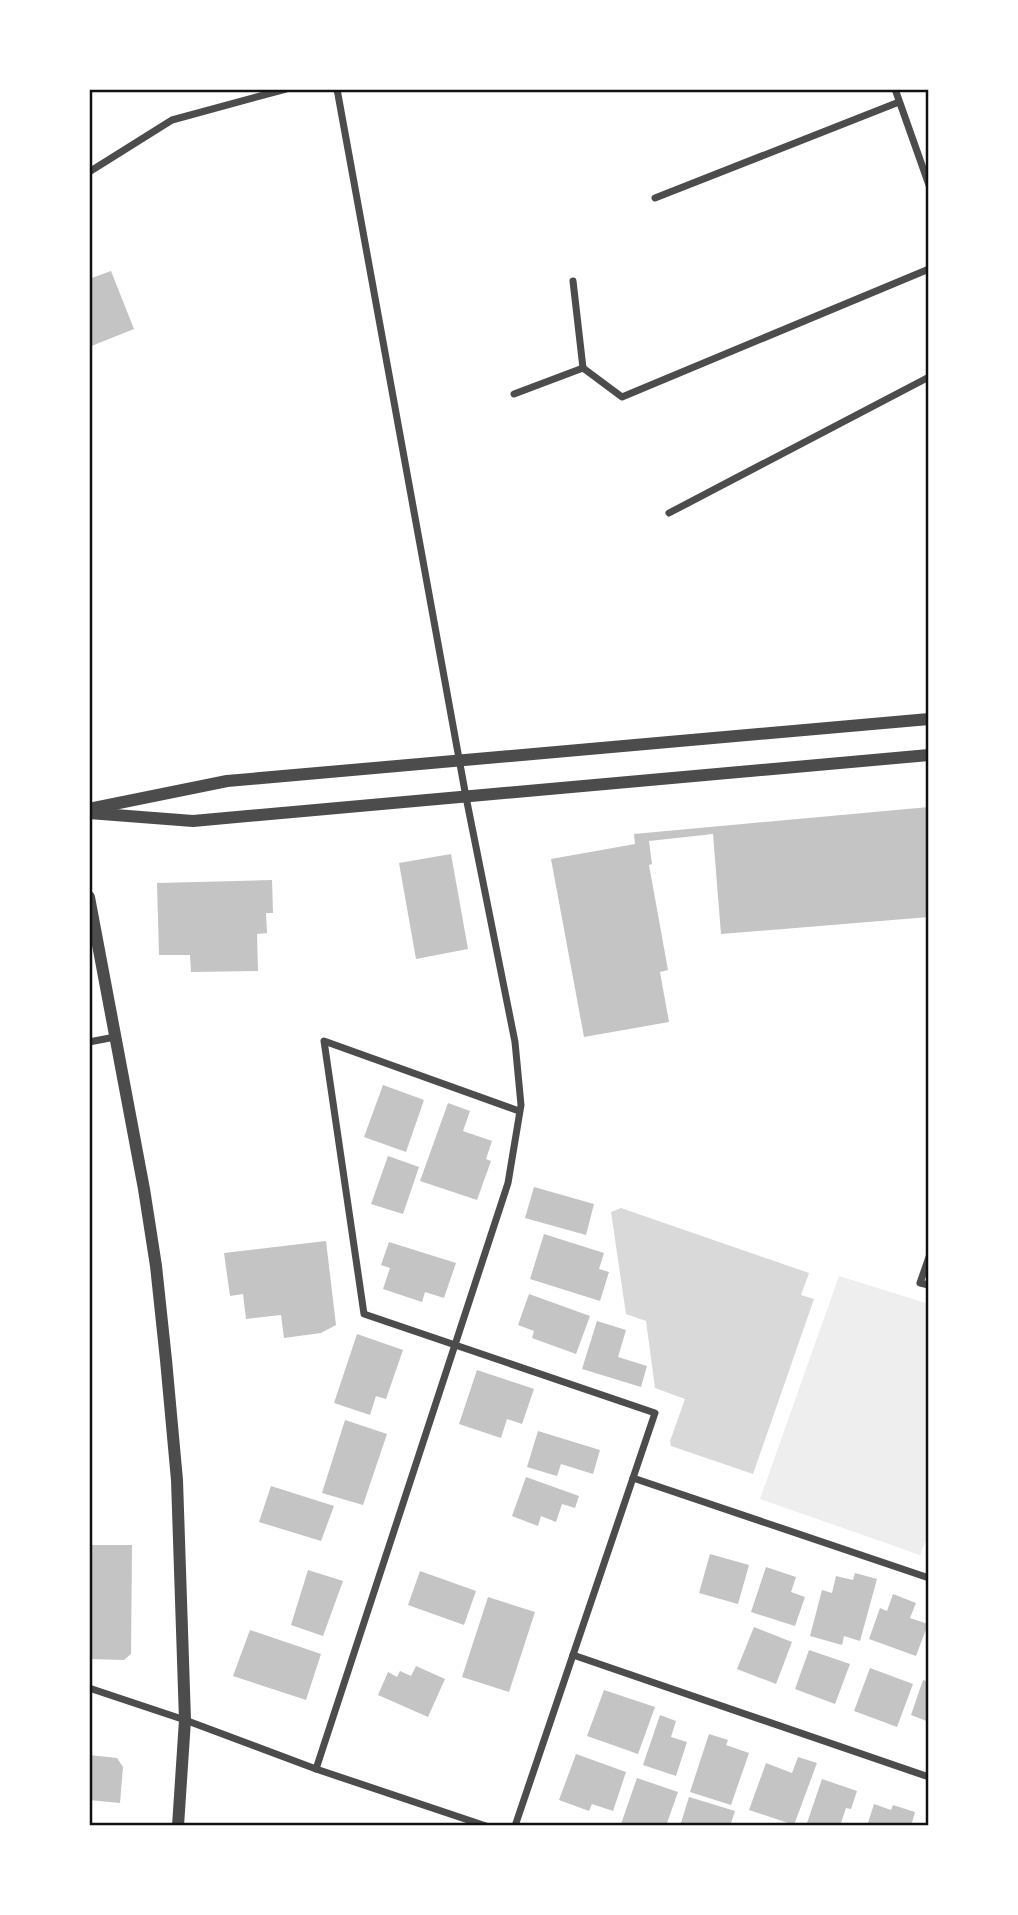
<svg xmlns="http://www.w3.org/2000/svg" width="1018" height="1915" font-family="'Fira Sans Condensed',sans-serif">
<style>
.green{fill:#eee}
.water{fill:#d9d9d9}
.building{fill:#c4c4c4}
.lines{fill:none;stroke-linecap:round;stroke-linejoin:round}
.minor{stroke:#4c4c4c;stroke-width:7}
.tertiary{stroke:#4c4c4c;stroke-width:12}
.neatline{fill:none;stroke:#111;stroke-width:2.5}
</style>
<rect width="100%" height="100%" fill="#fff"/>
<polygon class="green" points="839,1276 929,1304 929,1532 920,1555 760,1499"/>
<polygon class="water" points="621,1208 809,1273 801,1295 814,1299 753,1474 671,1446 670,1441 685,1399 655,1388 646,1321 626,1314 611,1212"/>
<g class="building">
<polygon points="111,271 134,329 89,347 89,279"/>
<polygon points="929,807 929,917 721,934 713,834 649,841 652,864 649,865 668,970 660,972 669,1022 584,1037 551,859 635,844 634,834"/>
<polygon points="451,854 468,949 416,959 399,863"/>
<polygon points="272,880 273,913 266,913 267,933 257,934 258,971 191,972 190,955 159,955 157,883"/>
<polygon points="383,1085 424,1100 406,1152 364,1137"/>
<polygon points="448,1103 470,1111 463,1131 492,1141 486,1159 491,1161 477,1200 420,1181"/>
<polygon points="388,1156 419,1167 403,1214 371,1204"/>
<polygon points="534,1187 594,1204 586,1235 525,1218"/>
<polygon points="544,1234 604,1253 599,1269 609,1272 600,1301 530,1279"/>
<polygon points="326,1241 336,1325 321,1333 284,1338 281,1315 246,1319 243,1294 230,1296 224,1253"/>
<polygon points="389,1242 456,1263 444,1298 425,1292 422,1302 383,1289 390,1268 381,1265"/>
<polygon points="529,1294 590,1316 576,1354 532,1338 534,1331 518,1325"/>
<polygon points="597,1321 626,1330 618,1357 647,1366 641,1387 582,1369"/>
<polygon points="357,1334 403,1350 386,1399 376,1396 370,1415 334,1403"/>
<polygon points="477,1370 534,1389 522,1424 507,1419 501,1438 459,1424"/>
<polygon points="345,1420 387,1434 363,1505 322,1493"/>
<polygon points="538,1431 600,1450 593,1474 561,1464 557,1476 527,1467"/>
<polygon points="526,1477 579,1496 575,1508 562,1504 556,1522 541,1516 538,1526 512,1516"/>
<polygon points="271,1486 334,1506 321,1541 259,1522"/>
<polygon points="89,1545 132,1545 131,1654 124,1660 89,1659"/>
<polygon points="710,1554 749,1565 738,1604 699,1593"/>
<polygon points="766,1567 796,1577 791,1592 805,1597 795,1626 751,1612"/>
<polygon points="308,1570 343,1581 323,1636 291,1625"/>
<polygon points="420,1571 476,1591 464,1625 408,1605"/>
<polygon points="855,1573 877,1579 860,1641 844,1636 842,1645 810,1636 822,1590 832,1593 836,1576 853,1580"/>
<polygon points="893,1594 916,1603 910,1618 928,1624 916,1656 869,1639 880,1608 887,1611"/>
<polygon points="488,1597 535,1612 509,1692 462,1677"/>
<polygon points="754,1627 792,1642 776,1684 737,1669"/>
<polygon points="250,1630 321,1654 306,1700 233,1676"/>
<polygon points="809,1650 850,1664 835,1704 795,1689"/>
<polygon points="416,1666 445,1679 428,1717 378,1695 388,1672 397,1677 400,1671 411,1676"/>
<polygon points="870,1668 913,1684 897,1727 854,1711"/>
<polygon points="923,1680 929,1682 929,1722 911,1715"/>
<polygon points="604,1690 655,1707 638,1754 587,1736"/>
<polygon points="660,1715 676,1721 671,1737 687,1742 676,1776 643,1765"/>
<polygon points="709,1734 728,1740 726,1745 749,1753 731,1805 690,1792"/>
<polygon points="576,1754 626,1772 613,1811 592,1804 589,1811 559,1800"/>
<polygon points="89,1755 117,1758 123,1767 120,1803 89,1800"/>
<polygon points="798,1757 817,1763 794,1825 749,1810 766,1763 792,1773"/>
<polygon points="637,1778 678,1792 666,1826 621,1824"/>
<polygon points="822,1779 857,1791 851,1809 846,1808 840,1826 806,1826"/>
<polygon points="689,1797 735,1811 730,1826 680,1826"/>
<polygon points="874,1804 891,1810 893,1805 915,1812 911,1826 867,1826"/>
</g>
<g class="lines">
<g class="minor">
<polyline points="895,89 929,185"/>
<polyline points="89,172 172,120 286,89"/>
<polyline points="655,198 899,102"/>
<polyline points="573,281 583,368"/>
<polyline points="514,394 583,368 622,397 929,269"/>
<polyline points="669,513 929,377"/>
<polyline points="89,1042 115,1037"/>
<polyline points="519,1111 324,1041 364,1314 655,1413 633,1478"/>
<polyline points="929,1257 920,1283 929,1285"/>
<polyline points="573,1655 929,1777"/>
<polyline points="89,1688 185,1720 316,1769 486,1826"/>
<polyline points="316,1769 508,1183 521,1105 515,1042 466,797 337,89"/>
<polyline points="515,1826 633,1478 929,1578"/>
</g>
<g class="tertiary">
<polyline points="89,809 227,781 929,719"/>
<polyline points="89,813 193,821 929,755"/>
<polyline points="89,897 144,1189 156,1266 166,1360 177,1480 185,1720 178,1826"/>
</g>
</g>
<rect width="1018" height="1915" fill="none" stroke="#ffffff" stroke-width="182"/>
<rect x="91" y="91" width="836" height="1733" class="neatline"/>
</svg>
